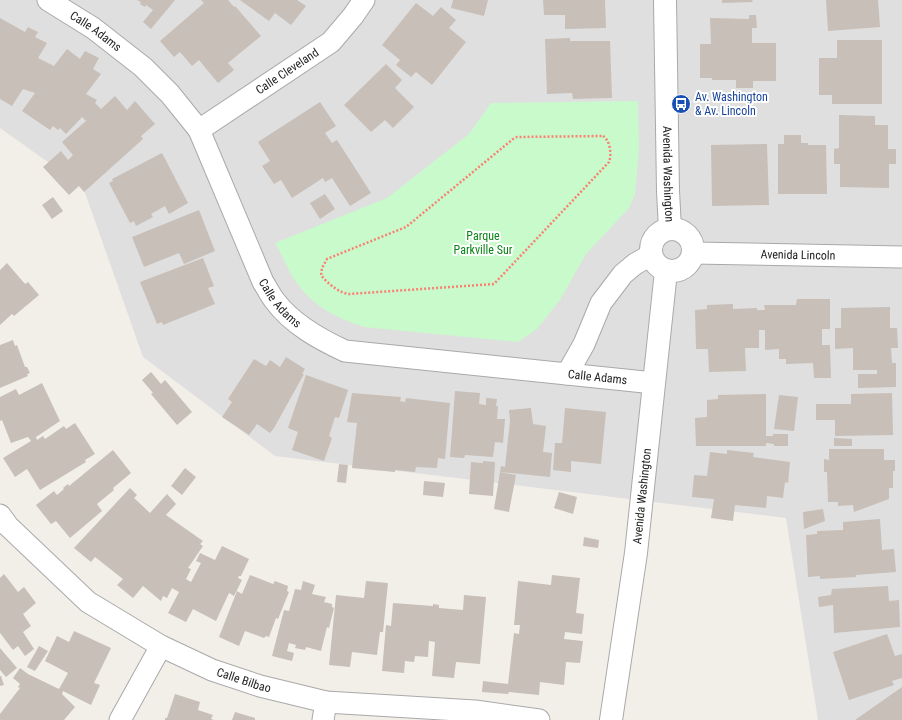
<svg xmlns="http://www.w3.org/2000/svg" width="902" height="720" font-family="'Roboto Condensed',sans-serif">
<style>
.residential{fill:#e0dfdf}
.park{fill:#c8facc}
.building{fill:#c7bfb8}
.lines{fill:none;stroke-linecap:round;stroke-linejoin:round}
.minor-casing{stroke:#a9a9a9;stroke-width:23}
.tertiary-casing{stroke:#a9a9a9;stroke-width:24}
.path{stroke:#fa8072;stroke-width:2.5;stroke-dasharray:2 2;stroke-linecap:butt}
.minor{stroke:#fff;stroke-width:21}
.tertiary{stroke:#fff;stroke-width:22}
.labels{text-anchor:middle;dominant-baseline:central;stroke-width:4;stroke-linejoin:round;paint-order:stroke}
.street-label{font-size:12px;fill:#222;stroke:#fff}
.transit-label{font-size:12px;fill:#164399;stroke:#fff;text-anchor:start}
.park-label{font-size:12px;fill:#0c8416;stroke:#fff}
</style>
<rect width="100%" height="100%" fill="#f2efe9"/>
<polygon class="residential" points="0,0 902,0 902,720 818,720 786,518 275,456 143,357 83,187 0,128"/>
<path class="park" d="M638,101L639,149L635,194L629,208L586,254L560,300L537,329L518,342L364,327C333,317 310,304 292,276C286,265 281,253 275,243L387,198L469,134L491,103Z"/>
<g class="building">
<polygon points="137,0 175,0 151,29 143,22 153,10 146,5 145,7 140,4 141,2"/>
<polygon points="201,0 228,0 234,7 235,6 261,36 228,63 234,70 218,83 199,60 192,66 180,52 174,57 160,41 204,3"/>
<polygon points="240,0 297,0 306,6 291,25 275,13 269,21"/>
<polygon points="453,0 488,0 484,16 451,8"/>
<polygon points="543,0 605,0 606,28 565,29 565,15 544,15"/>
<polygon points="722,0 752,0 753,2 722,3"/>
<polygon points="826,0 878,0 880,27 828,31"/>
<polygon points="416,3 433,16 441,7 456,20 449,28 466,42 432,85 416,72 411,77 396,65 400,60 382,45"/>
<polygon points="749,15 756,15 757,28 752,28 752,43 776,43 776,81 753,81 753,88 736,88 736,80 712,80 712,78 700,78 700,44 711,44 710,18 749,19"/>
<polygon points="0,18 25,32 28,27 38,32 35,37 47,43 38,58 54,66 67,49 80,59 85,51 99,58 93,69 101,74 86,94 97,100 95,103 101,109 115,96 127,110 135,101 155,124 141,136 143,139 84,192 79,186 69,195 43,167 61,151 68,160 73,155 62,142 86,121 82,117 66,134 60,128 58,130 53,126 50,130 22,111 35,93 23,89 12,106 0,99"/>
<polygon points="570,38 570,41 610,41 612,98 573,99 572,93 547,94 545,39"/>
<polygon points="837,40 882,40 882,104 832,104 832,95 819,95 819,58 837,58"/>
<polygon points="386,64 402,80 395,88 414,107 393,128 385,120 371,132 344,105"/>
<polygon points="320,102 336,126 325,133 332,143 337,140 371,193 350,206 332,178 325,182 323,178 292,198 281,180 274,184 262,166 270,161 258,142"/>
<polygon points="839,115 875,116 875,125 888,125 888,149 896,149 896,164 889,164 889,188 840,187 840,164 834,164 834,149 839,148"/>
<polygon points="784,135 801,135 801,143 808,143 808,145 826,145 827,194 778,194 778,144 784,144"/>
<polygon points="767,144 769,205 712,206 711,145"/>
<polygon points="162,153 188,203 169,214 165,206 151,214 153,217 136,226 134,221 130,223 109,183 113,181 112,179"/>
<polygon points="325,194 335,209 320,219 310,203"/>
<polygon points="53,197 63,211 52,219 42,205"/>
<polygon points="199,210 215,251 184,264 179,253 144,267 132,237"/>
<polygon points="203,258 214,286 208,288 215,304 163,325 162,322 157,324 140,282"/>
<polygon points="7,263 25,284 28,282 39,295 14,316 12,314 0,325 0,270"/>
<polygon points="797,299 830,299 830,329 822,329 822,345 830,345 831,378 814,378 813,363 786,364 786,359 779,359 779,349 765,350 765,330 759,330 759,348 745,348 746,371 709,372 708,349 696,349 695,310 707,309 707,305 733,304 733,309 757,308 757,310 765,310 764,305 796,305"/>
<polygon points="890,307 890,328 897,328 898,348 891,348 892,363 896,363 896,387 858,388 858,374 877,374 877,370 853,370 853,348 835,349 835,328 841,328 841,308"/>
<polygon points="13,340 15,346 17,345 25,367 27,367 30,373 27,374 28,376 0,388 0,345"/>
<polygon points="286,357 305,369 302,374 304,374 274,428 270,433 257,424 249,435 222,417 232,402 228,399 254,359 266,366 270,360 280,367"/>
<polygon points="151,372 161,384 165,380 192,412 177,425 151,394 153,393 142,380"/>
<polygon points="306,375 348,390 339,418 335,417 329,436 332,438 324,461 292,450 298,432 288,428"/>
<polygon points="42,383 60,421 36,437 37,440 43,436 45,439 64,426 66,429 75,423 95,454 85,460 86,462 40,490 27,469 15,477 3,458 31,441 28,437 11,443 2,420 0,421 0,397 16,389 19,395"/>
<polygon points="455,391 480,393 479,404 486,405 486,398 497,399 496,406 498,406 497,419 505,419 503,443 495,442 493,457 465,455 464,458 450,457"/>
<polygon points="352,393 401,397 400,401 405,402 406,398 450,403 445,459 438,458 437,468 416,467 415,472 395,470 395,472 352,468 357,423 347,422"/>
<polygon points="892,393 893,435 835,436 835,420 816,420 816,404 851,404 851,394"/>
<polygon points="766,394 766,436 773,436 773,434 788,434 788,446 774,446 774,444 766,443 766,446 696,446 695,418 707,417 707,400 718,399 718,395"/>
<polygon points="779,395 798,397 794,431 774,429"/>
<polygon points="531,408 533,424 546,426 543,452 552,453 550,477 500,472 501,466 505,467 510,421 509,410"/>
<polygon points="565,408 606,412 601,464 571,461 571,472 553,470 555,443 562,443"/>
<polygon points="834,438 852,439 852,446 834,446"/>
<polygon points="829,449 884,449 884,460 895,460 895,471 893,471 893,488 889,488 889,499 854,512 853,505 838,506 838,502 828,502 827,472 824,472 824,459 829,460"/>
<polygon points="113,450 131,473 113,488 114,490 97,504 102,511 70,538 56,521 51,524 36,505 54,491 57,495 64,489 63,488 68,484 69,486"/>
<polygon points="727,450 754,453 753,457 790,462 788,483 785,482 783,498 767,496 766,508 735,505 733,521 711,518 714,499 692,497 694,475 707,476 710,452 727,454"/>
<polygon points="483,461 495,462 493,496 469,494 471,462 483,463"/>
<polygon points="339,464 348,465 346,483 337,482"/>
<polygon points="185,468 196,477 182,495 171,486"/>
<polygon points="500,472 516,475 509,512 494,509"/>
<polygon points="424,481 445,483 443,497 423,495"/>
<polygon points="130,488 137,495 134,498 150,513 167,494 176,504 166,515 203,541 200,544 203,546 188,568 191,569 186,579 191,582 201,563 196,561 200,553 215,560 222,546 249,559 241,576 239,576 238,578 242,580 234,596 229,593 216,621 193,609 186,622 168,613 179,592 172,588 167,598 163,596 161,601 143,586 133,598 117,585 123,579 95,557 91,562 74,548"/>
<polygon points="559,492 577,497 573,514 554,508"/>
<polygon points="823,509 825,521 804,529 803,512"/>
<polygon points="880,519 882,550 894,549 896,572 856,575 856,577 820,579 820,576 808,577 806,535 817,534 817,531 843,530 843,522"/>
<polygon points="584,537 599,540 598,548 583,546"/>
<polygon points="4,574 18,592 24,587 36,603 23,614 31,626 23,632 34,649 25,656 18,646 13,650 0,633 0,578"/>
<polygon points="250,575 273,584 275,581 288,586 287,591 289,592 278,619 276,618 269,637 266,636 264,638 245,631 239,646 219,637 237,591 242,594"/>
<polygon points="552,575 580,578 576,613 584,614 582,634 565,632 564,639 583,641 580,663 566,662 564,685 540,682 539,695 509,692 508,694 482,692 483,681 508,684 514,633 519,634 520,625 514,625 518,581 551,585"/>
<polygon points="303,581 315,585 312,594 326,597 324,602 332,604 332,607 334,608 329,628 327,627 321,651 306,647 305,650 295,648 296,645 289,643 287,651 294,653 292,661 272,656 284,610 289,611 295,589 301,590"/>
<polygon points="366,581 388,583 383,632 380,632 377,655 352,652 350,667 329,665 336,595 364,598"/>
<polygon points="888,586 889,601 899,600 900,627 834,633 833,605 819,607 818,597 831,595 832,589"/>
<polygon points="464,595 486,597 480,664 456,662 454,678 432,676 435,642 429,641 428,657 415,656 414,662 405,661 404,673 382,671 386,625 391,626 393,603 433,606 433,604 439,605 439,608 463,610"/>
<polygon points="74,631 111,648 94,683 100,685 91,705 63,691 62,694 75,707 64,720 0,720 0,714 20,688 18,687 20,684 13,678 20,668 28,674 59,689 68,673 45,661 57,636 69,642"/>
<polygon points="887,634 895,656 902,654 902,678 892,681 894,685 849,700 833,652"/>
<polygon points="39,646 48,651 35,671 27,667"/>
<polygon points="0,648 17,668 6,677 0,670"/>
<polygon points="0,676 1,676 4,685 0,686"/>
<polygon points="902,687 902,720 855,720"/>
<polygon points="175,694 200,702 198,710 213,715 211,719 214,720 165,720 165,718 167,718"/>
<polygon points="235,712 255,718 255,720 232,720"/>
</g>
<g class="lines">
<defs>
<g id="minor">
<path id="s1" d="M48,0L93,28L143,67L170,94L199,130L263,282C267,288 270,295 275,301C292,324 319,339 345,351L654,383"/>
<path id="s2" d="M199,130L331,42L353,16L364,0"/>
<path id="s3" d="M693,253L902,257"/>
<polyline points="567,374 584,344 601,303 623,274 635,264 651,255"/>
<path id="s4" d="M0,515L8,526L88,602L161,646L212,670L260,686L326,702L475,711L539,720"/>
<polyline points="120,720 161,646"/>
<polyline points="323,720 326,702"/>
</g>
<g id="tertiary">
<path id="s5" d="M665,0L668,191L670,229"/>
<circle cx="672" cy="250" r="21"/>
<path id="s6" d="M611,720L636,553L666,271"/>
</g>
</defs>
<use href="#minor" class="minor-casing"/>
<use href="#tertiary" class="tertiary-casing"/>
<path class="path" d="M603,136C610,140 612,155 609,162L494,284L349,294C339,293 327,283 321,275L322,268L327,259L406,227L513,139L517,137Z"/>
<use href="#minor" class="minor"/>
<use href="#tertiary" class="tertiary"/>
</g>
<defs>
<symbol id="bus-disc" viewBox="-11 -11 22 22"><circle r="9.5" fill="#1a4fb4" stroke="#fff"/><path d="M-5-6H5V4H4V6H2V4H-2V6H-4V4H-5ZM-3.5-4V0h7V-4ZM-3.5 1.2v1.5H-2V1.2ZM2 1.2v1.5H3.5V1.2Z" fill="#fff"/></symbol>
</defs>
<g fill-rule="evenodd">
<use href="#bus-disc" x="670" y="93" width="22" height="22"/>
</g>
<g class="labels">
<g class="street-label">
<text stroke="none"><textPath href="#s1" startOffset="57">Calle Adams</textPath></text>
<text stroke="none"><textPath href="#s2" startOffset="106">Calle Cleveland</textPath></text>
<text stroke="none"><textPath href="#s5" startOffset="174">Avenida Washington</textPath></text>
<text stroke="none"><textPath href="#s3" startOffset="105">Avenida Lincoln</textPath></text>
<text stroke="none"><textPath href="#s1" startOffset="393">Calle Adams</textPath></text>
<text stroke="none"><textPath href="#s1" startOffset="729">Calle Adams</textPath></text>
<text stroke="none"><textPath href="#s6" startOffset="226">Avenida Washington</textPath></text>
<text stroke="none"><textPath href="#s4" startOffset="299">Calle Bilbao</textPath></text>
</g>
<g class="transit-label">
<text x="695" y="97">Av. Washington<tspan x="695" dy="14">&amp; Av. Lincoln</tspan></text>
</g>
<g class="park-label">
<text x="483" y="236">Parque<tspan x="483" dy="14">Parkville Sur</tspan></text>
</g>
</g>
</svg>
